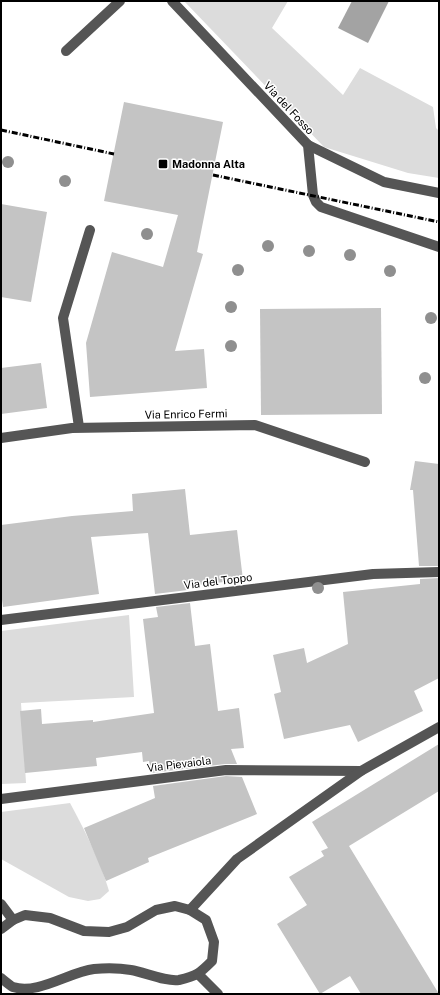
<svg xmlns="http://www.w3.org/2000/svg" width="440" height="995" font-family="'Public Sans',sans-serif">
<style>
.green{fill:#dcdcdc}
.water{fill:#a3a3a3}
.building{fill:#c4c4c4}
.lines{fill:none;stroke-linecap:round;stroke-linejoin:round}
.minor{stroke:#555;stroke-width:10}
.rail{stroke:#000;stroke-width:3;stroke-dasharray:6 2 1 2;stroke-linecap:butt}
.tree{fill:#8f8f8f}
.poi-dot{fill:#000;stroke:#fff;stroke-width:1.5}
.labels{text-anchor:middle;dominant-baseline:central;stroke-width:3;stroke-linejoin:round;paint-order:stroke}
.street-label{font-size:11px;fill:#000;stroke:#fff}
.poi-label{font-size:11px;font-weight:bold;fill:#000;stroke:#fff;text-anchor:start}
</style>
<rect width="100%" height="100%" fill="#fff"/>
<g class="green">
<polygon points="184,1 288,1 272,28 343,95 360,68 433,107 436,128 439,131 439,178 408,173 324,147"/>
<polygon points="129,615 134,697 21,703 26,783 1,784 1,631"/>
<path d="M70,803C85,831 100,860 109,891L100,899L88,901L69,897L1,859V812Z"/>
</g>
<polygon class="water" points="352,1 389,1 368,43 338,28"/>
<g class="building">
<polygon points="124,102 223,122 197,252 203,254 175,351 204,349 207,388 90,397 86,343 112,252 163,267 178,215 104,201"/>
<polygon points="1,204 47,212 31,302 1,297"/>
<polygon points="381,308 382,414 261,415 260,309"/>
<polygon points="41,363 47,408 1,414 1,368"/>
<polygon points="415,461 439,464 439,566 419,566 413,490 410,490"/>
<polygon points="185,489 190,535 237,530 243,580 187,586 188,590 155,594 148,533 91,537 99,594 3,607 1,592 1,525 72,516 133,511 132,494"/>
<polygon points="439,578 439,678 414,691 423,711 358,742 350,725 284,739 274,694 281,692 273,655 304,648 307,663 348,644 343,592 420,584 420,579"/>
<polygon points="190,603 195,646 210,644 218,711 239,708 244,748 231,749 237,764 225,764 151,773 149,761 143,762 142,752 96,758 97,766 25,773 20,711 41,709 42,724 93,720 93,722 154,713 143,619 158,617 156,607"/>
<polygon points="439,744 439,791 349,846 439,994 361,994 350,976 320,994 277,924 307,905 289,877 324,856 321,851 328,848 312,822"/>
<polygon points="226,776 242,777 257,814 148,858 149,862 106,881 84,828 155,798 153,786"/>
</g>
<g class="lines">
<g class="minor">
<polyline points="172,1 308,145 313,195 316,202 321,207 439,247"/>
<polyline points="66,51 120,1"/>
<polyline points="308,145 384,182 439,193"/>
<polyline points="79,427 63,318 90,230"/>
<polyline points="1,438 72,428 255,425 365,462"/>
<polyline points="1,620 373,574 439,572"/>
<polyline points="1,799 226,770 361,771"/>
<polyline points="1,904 13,920"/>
<polyline points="190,910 237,859 361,771 439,727"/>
<path d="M1,929L13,920L25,915L50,918L84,931L109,932L127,927L156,910L175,906L190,910L206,920L214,942L212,961C200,973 197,976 179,980C166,982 144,972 131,970C119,968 106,968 94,969C69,972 38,995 13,987C9,985 5,981 1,978"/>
<polyline points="198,974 218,994"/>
</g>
<g class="rail">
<polyline points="1,130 114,154"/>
<polyline points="213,175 439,222"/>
</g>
</g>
<g class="tree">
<circle cx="8" cy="162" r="6"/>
<circle cx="65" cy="181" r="6"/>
<circle cx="147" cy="234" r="6"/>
<circle cx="268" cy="246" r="6"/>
<circle cx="309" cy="251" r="6"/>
<circle cx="350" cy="255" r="6"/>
<circle cx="238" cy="270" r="6"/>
<circle cx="390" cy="271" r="6"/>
<circle cx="231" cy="307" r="6"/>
<circle cx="431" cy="318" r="6"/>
<circle cx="231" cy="346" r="6"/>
<circle cx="425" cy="378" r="6"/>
<circle cx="318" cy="588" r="6"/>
</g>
<rect class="poi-dot" x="158" y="159" width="10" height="10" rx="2"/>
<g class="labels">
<g class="street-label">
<text transform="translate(289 108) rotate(47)">Via del Fosso</text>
<text transform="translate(186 414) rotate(-1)">Via Enrico Fermi</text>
<text transform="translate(218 581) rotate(-7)">Via del Toppo</text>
<text transform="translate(179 764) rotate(-7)">Via Pievaiola</text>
</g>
<g class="poi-label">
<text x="172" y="164">Madonna Alta</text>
</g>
</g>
<rect width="440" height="995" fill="none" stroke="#000000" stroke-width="4"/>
</svg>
